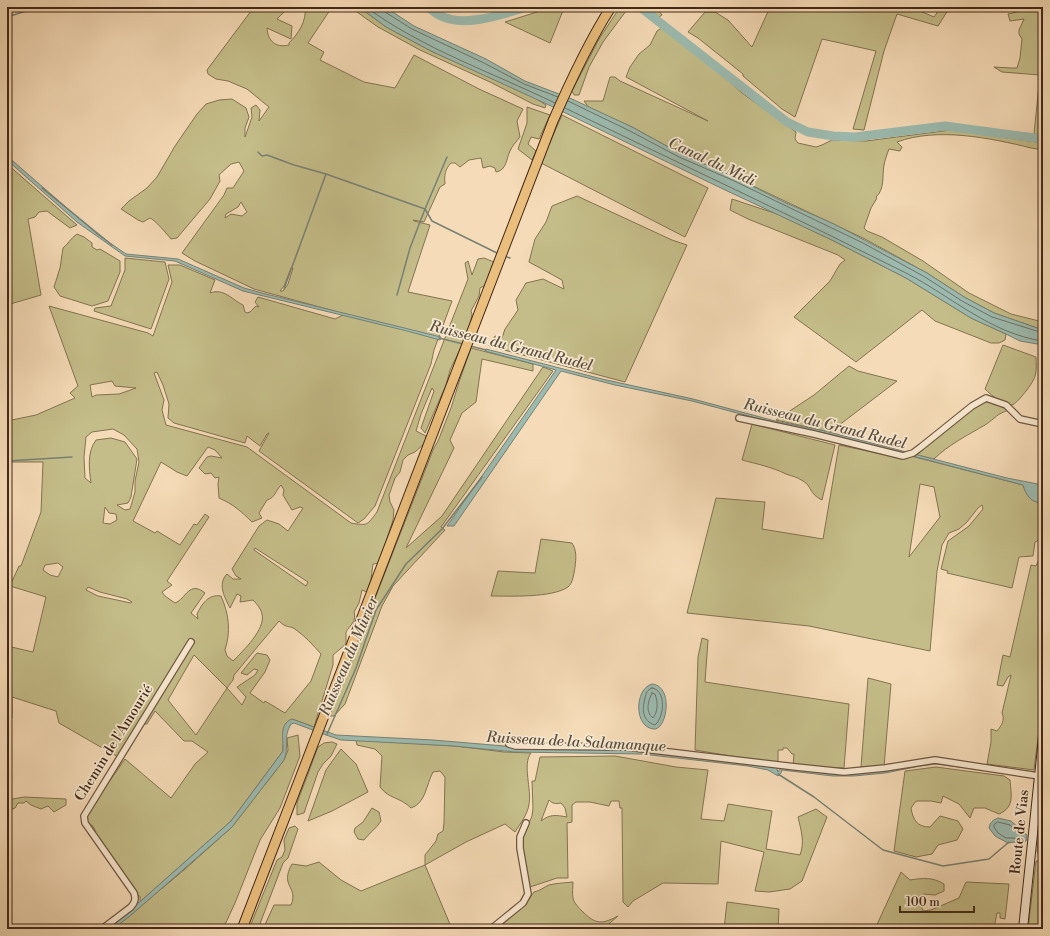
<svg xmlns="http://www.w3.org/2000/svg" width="1050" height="936" font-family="'Libre Bodoni',serif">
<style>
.green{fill:#c4bd89;stroke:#847351;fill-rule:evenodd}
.water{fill:#9cbbb0;stroke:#788174}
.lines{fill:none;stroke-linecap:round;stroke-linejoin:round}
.shore{stroke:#707264;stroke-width:1}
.stream{stroke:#788174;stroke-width:1.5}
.river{stroke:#9cbbb0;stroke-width:9}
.minor-casing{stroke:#705640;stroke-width:8}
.secondary-casing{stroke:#432919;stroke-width:10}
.trunk-casing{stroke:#432919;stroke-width:11}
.minor{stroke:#f8e8d0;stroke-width:5.5}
.secondary{stroke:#f8e8d0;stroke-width:8}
.trunk{stroke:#eabe7c;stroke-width:9}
.labels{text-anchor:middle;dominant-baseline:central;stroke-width:3.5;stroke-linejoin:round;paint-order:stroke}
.street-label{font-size:14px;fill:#432919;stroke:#f8e8d0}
.water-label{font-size:15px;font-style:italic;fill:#594e3f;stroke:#f8e8d0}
</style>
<rect width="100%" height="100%" fill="#f5dbb7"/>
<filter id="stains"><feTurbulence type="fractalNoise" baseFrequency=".005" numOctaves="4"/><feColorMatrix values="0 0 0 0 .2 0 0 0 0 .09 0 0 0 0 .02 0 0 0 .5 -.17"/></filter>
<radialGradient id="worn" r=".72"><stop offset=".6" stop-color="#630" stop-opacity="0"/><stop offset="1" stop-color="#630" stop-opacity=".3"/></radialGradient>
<g class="green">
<path d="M254,7H289L277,19L292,26L291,39L267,28C268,41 275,48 289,45V43C298,34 307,21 305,7H332L308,43L324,52L320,60L364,82L395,88L414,55L479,89L523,109L517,121L520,137C516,142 512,146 510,151C506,159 507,170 496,172L495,168L490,166L483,168L481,158L469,160L460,167L455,163H451C445,169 444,176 445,184L440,187L424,222L413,220L414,221L430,225L408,292L452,301L434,350L431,364L375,506L364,519L358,523L259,451L269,433L267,434L260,446L247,436L245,443L174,423L168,418L169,404L163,385L157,372L154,373L164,400L162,410L166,425L247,447L351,523C368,526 367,525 377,512L468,279L465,263L468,261L472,275L478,259L484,258L494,262L486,285L480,288L479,296L471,311L472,314L470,325L463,343L450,370L446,385L425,433L421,428L434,391L432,388L421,414L416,431L426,436L425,443L415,452L408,455L403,460L400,472L395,478L389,495L390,502L394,510L393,520L379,563L373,564L371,579L367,592L362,590L359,603L354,612C357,621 350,625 346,632V644L333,655V665L314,727L292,719L284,727L283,751L231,821L140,902V896H138L94,834L96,832L92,825L89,826L86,818L88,812L125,759L171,798L195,764L208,752L192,741H184L155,711L147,724H139L118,757L59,723L56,711L12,697V718H7V646L33,652L46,597L10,586L19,566H21L41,512L43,462H7V421L36,415L75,398L70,393L78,386L49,306L148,333L153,336L172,282L168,265H180L215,280L210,293C224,288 231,299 243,305L245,312L247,313L250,312L256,306L259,307L255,302L258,297L335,319L345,314L254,289L195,261L182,253L224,195L227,188H233L244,171L239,162L231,164L219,175L220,181L210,199L177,238L171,239C167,234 155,220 150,218L143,222L138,220L121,209L129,201L147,188L157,177L175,146L197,114L206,104L219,100L232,99L246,108L249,117L245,128V137L252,117L251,108L256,105L260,110L259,121L269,107L247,89L228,81L216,79L208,74L207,70ZM241,202L247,212L242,216L231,214L225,218L226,214L238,207ZM291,268H293L288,284L283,291H280L284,286ZM112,381L115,386L136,388L119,394L96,395L92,397L90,385ZM113,429L124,435L137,449L139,462L135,481V492L130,509L125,510L117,505L128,503L131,497L137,459L125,442L111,438L96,440C87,452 89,468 91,483L85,478L84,457L86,437L92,432ZM208,447L215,450L222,458L211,456L207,457L199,468L205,474L211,473L215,478L219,477L218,484L219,498C233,504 242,512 252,522L262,518L259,513L267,500C275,498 276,490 281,485L284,490L283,495L292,510L300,507L303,508L288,531L279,524L267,520L259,526L232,569L236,576L241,579H233L227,574C217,584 225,598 230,608L237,594L241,596L240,602L253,600C257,604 261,609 262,614C266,629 243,651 233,661L227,656L225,650C231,631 229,614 221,596C208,594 202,604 197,614L198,619L191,613L205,593C189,580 186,599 175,603L165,596L162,592L172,585L167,581L209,517L205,514L197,525L194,524L180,545L157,531L155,533L133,521L161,462L177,472L187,476ZM105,507L109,513L116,514L117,520L110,524L103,523ZM255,548L308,582L306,586L254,550ZM58,563L63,567L58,577L50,575L43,570L45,565ZM88,587L100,592L127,599L132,602L131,603L98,596L86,590ZM279,621C287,629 289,625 295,629C305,636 313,645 321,654L311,681L285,713L265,701L264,703L250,693L265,672L270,660L267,655L257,653L241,673L247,675L254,669L258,670L255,675L237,687L246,697L242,705L227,688L233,680L234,675ZM194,655L227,688L196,735L168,700Z"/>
<polygon points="350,7 359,7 386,27 431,51 535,98 546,105 545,108 533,104 490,82 420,50 378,27"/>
<polygon points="553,7 564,8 550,43 505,22"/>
<polygon points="620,7 629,7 603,42 589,67 579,95 574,95 572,91 599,39"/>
<polygon points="647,7 656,7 662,15 659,17"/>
<polygon points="770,7 911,7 934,17 941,7 950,7 938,26 897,14 884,51 864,130 853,129 876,51 822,39 795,117 782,109 743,76 743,74 698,38 688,32 705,12 715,12 728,20 752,47"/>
<polygon points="1043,8 1043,135 1034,134 1040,75 1002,72 994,67 1011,68 1017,68 1020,58 1022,39 1019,34 1019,30 1024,19 1010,21 1008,14 1026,10"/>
<path d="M663,27L701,55L742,93L796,132L795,139L798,143L816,147L822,145L832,140L866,141L951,130L1043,143V150C1039,149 1035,149 1031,148C991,138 937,127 897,142L902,147L900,151L889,149C887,154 885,160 884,165C882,176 885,189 876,197L877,198L871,208L864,228L867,231L882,237L923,261L969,293L1011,314L1043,322V330L994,313L964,297L927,273L865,239L732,176L681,154L632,127L589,108L584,101H603L610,77H615L620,81L708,121L626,77L630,67L639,54L650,45L657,31Z"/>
<polygon points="527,107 550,115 539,139 531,137 528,144 536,151 532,160 518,149 527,123"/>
<polygon points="562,115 708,188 685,237 541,163"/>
<polygon points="7,164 77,225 70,228 47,211 39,212 35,217 28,219 41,295 7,305"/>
<polygon points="577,196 672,240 687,245 625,382 489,346 495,336 502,338 505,329 518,310 516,300 526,283 543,279 564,289 562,280 529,262 535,239 546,222 552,206"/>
<polygon points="732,199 780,215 834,241 906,278 971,318 1006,334 1005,340 999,343 991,343 935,321 922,310 856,362 794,317 830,281 840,264 845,260 838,255 748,219 730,210"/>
<path d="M77,234L84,237L92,243V247L97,250L100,249L120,261V272L108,301L92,306L60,296L54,287L60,268L63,248C68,244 71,238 77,234Z"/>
<polygon points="125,258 165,262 169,279 151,329 94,311 95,308 111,306 125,270"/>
<path d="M1003,345L1036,357C1036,363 1037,371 1035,376C1034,382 1017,404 1012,405C1003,405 991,395 985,389Z"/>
<polygon points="471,348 533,364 533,371 482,359 476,402 462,413 450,440 454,448 406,548 442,516 543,367 553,371 441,527 445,530 393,586 382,606 345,704 334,716 329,716 433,450 438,441 451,408 459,382"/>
<polygon points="849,366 858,371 897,381 830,432 776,420 814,395"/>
<path d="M987,400L1009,410C996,414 996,418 985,425C968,435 948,445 934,459L917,455L923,448L981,401Z"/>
<path d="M752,424L835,445L822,500C809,494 812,486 803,481C797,477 792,476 786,474C772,467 757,464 742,460Z"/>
<path d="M839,445L905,459L911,456L1023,485C1027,495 1031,504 1043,502V538L1035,542L1033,556L1019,557L1012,588L947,573L948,571L941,569L948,541L969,526L983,509L982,505L978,508L967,522L959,529L949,533L942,545L937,571L930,651L809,626L687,613L716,498L765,502L762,529L823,539ZM920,484L934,487L940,517L909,557Z"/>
<path d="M541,539L572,543C577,551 576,558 575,567C574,573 573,583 568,587C552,598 510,596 491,596L498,571L535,573Z"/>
<path d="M1043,550V697L1034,770L987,764L991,742V729L997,731C1002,725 1005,720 1002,713L1011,675L1008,677L1003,686L997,685L1003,655L1010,657L1031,565L1036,566Z"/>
<polygon points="702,638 708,640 705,682 849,704 844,768 793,766 794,754 792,754 787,748 783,748 783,750 778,750 778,764 695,750 698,657"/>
<polygon points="868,678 891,684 884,767 861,767"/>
<polygon points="298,735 300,756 280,808 260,840 235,903 223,929 113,929 184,870 232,827 284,760 288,750 287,738"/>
<path d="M356,740L455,746L504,752L531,753C522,764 532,790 529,804C528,814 520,824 515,832L505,824L466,842L425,865L452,929H350L309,925H305L300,929H263L274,905H291C299,886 279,887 292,864L306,866L319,862L341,880L361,891L425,865V855L436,841L438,834L443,831L444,823L445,777L440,771L433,772C426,785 426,803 411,808C400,797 389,799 380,787L382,756L375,749L357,745Z"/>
<polygon points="332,742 337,744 331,756 323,764 318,772 304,813 297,815 297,803 318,747 324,743"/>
<polygon points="341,749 356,764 368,792 332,811 308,821 326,770"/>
<path d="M615,756L676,767L708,770L701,819L724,821L728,804L772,811L766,849L800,855C805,842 801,830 798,817L816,809L827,817L802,881L790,889L769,892L755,891L764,852L721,841L718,884L663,883L633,901L628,907L623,902L622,808H620L619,801H611L609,806L590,802H576L572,805V822L567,823L568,878H557L530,887L522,847L523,837L532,816L533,808L532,781H535L540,757ZM549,800C553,804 555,804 561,803L565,808L567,817C556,815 550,814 541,821Z"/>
<path d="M936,767L1004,776L1010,780C1011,795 1015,807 999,814L985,808H974L970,818L959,804L943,796L941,803L931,801H916L911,808C913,820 917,827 930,827L940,816L958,821L963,829L957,840L938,845L932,854L916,857L894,851L905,771Z"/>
<polygon points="1043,792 1043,855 1039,856 1037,851"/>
<polygon points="24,797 66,799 66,805 54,812 48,806 41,809 31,805 26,801 24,803 18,803 15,808 7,811 7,800"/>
<path d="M372,808L379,812L381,821C376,829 369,833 364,840L358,839L354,832L355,828L363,822Z"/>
<polygon points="295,826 298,829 288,858 283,863 258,929 249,929 277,860 282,857 285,850 284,840 289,828"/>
<polygon points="1036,861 1043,862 1043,929 1028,929"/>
<path d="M901,872L910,880C923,878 933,877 944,884V891L935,895L923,894L920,900L923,911L931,910L959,898L966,882L1009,884L1005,919L1000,918V913H997L994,928L992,929H875Z"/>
<path d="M573,882C573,887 572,894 573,898C574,903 579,908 582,911C595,924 601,925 618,916L603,929H494L522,908L534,892C540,891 544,887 549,885C557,883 565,883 573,882Z"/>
<polygon points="727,902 779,909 778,929 724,929"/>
</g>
<g class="water">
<polygon points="359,7 385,7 414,26 486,59 525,81 572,99 632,127 681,154 732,176 784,202 834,224 927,273 964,297 994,313 1043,330 1043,345 1020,341 1006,334 971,318 906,278 834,241 723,189 549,105 431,51 386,27"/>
<polygon points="7,156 97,234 126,254 178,259 244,288 262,293 441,337 440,340 407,331 243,291 175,261 125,256 77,222 7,160"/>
<path d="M486,349L602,379L693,399L775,421L825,431L1007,478L1043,485V502C1031,504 1026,495 1023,485L825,433L775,423L692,401L615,385L561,371L454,526H447L556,370L485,351Z"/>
<path d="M652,684C674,686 667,730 654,729C634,728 634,689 652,684Z"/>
<path d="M292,719L336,735L433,740L516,747H618L776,766L778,772L782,766L836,772L936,761L1026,771L1027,770V776L936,764L920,766L885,773L854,776H833L782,770L781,773L778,776L768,770L748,766L642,754L515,752L454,746L341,740L326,735L294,723L291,724C282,739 290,745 284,760L232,827L130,916L113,929H106L143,899L231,821L283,751C284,741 278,724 292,719Z"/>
<path d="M998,818L1011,821L1027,835L1026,841L1020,844L1014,842L1008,843L995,836L989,828C990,822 993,820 998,818Z"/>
</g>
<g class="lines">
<g class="shore">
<path d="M366,7C423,49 491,72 555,103"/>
<polyline points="384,7 385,12 412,29 484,63 524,84 558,97"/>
<polyline points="568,101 630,131 679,157 730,179 863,243 925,277 962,301 992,317 1043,333"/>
<path d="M565,108C678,163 793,216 906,273C951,296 991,334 1043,341"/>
<path d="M652,688C667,690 664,718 655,725C642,721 642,709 645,698C646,693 647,690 652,688Z"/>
<path d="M652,693L655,694C658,702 658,712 653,718C645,712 648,701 652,693Z"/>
<polygon points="998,822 1010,825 1022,836 1022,839 1019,840 1014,838 1006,838 998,833 994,827 994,825"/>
</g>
<g class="stream">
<polyline points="7,17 39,7"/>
<polyline points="258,152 262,156 267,155 294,165 326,174 425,209 432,221 499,254"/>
<polyline points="42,188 112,245"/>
<polyline points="504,256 510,258"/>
<polyline points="284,289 326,174"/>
<polyline points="397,295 410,248 425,209 447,157"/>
<polyline points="439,338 463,344"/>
<polyline points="470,346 486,350"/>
<polyline points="7,461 72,457"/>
<polyline points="327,734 356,668 376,610 406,564 442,529 482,477"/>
<polyline points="778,774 814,797 883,850 943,866 989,859 1009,842"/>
<polyline points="1035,837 1043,837"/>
</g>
<g class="river">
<path d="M428,7C432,10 436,14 441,16C465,28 503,14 527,7"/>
<polyline points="640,7 787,122 808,132 833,136 855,137 945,126 1043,139"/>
</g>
<defs>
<g id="minor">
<polyline points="739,418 814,434 903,456 913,453 921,447 972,406 986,398 1006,405 1020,419 1043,424"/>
<polyline points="509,744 516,746 627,747 796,767 844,772 885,768 935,760 1039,776"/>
<path d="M102,929L131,907C135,902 136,899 134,893L85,823L84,816L191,642"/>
<polyline points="305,929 310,928 322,929"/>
<polyline points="491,929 523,903 528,894 520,848 520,837 526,823"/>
</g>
<polyline id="secondary" points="1023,929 1043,738"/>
<path id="trunk" d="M242,929L553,121C570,82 588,43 611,7"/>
</defs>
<use href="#minor" class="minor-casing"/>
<use href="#secondary" class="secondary-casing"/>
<use href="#trunk" class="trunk-casing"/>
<use href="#minor" class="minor"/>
<use href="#secondary" class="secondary"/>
<use href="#trunk" class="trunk"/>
</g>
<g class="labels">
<g class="street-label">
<text transform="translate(114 743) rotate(-58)">Chemin de l'Amourié</text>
<text transform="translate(1020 832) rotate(-84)">Route de Vias</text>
</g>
<g class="water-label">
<text transform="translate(712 162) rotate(25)">Canal du Midi</text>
<text transform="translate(511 346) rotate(14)">Ruisseau du Grand Rudel</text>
<text transform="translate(825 424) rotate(14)">Ruisseau du Grand Rudel</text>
<text transform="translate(349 656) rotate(-67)">Ruisseau du Mûrier</text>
<text transform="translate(576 742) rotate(3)">Ruisseau de la Salamanque</text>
</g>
</g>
<rect width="1050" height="936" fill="none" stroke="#f5dbb7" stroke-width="24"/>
<rect x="8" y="8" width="1034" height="920" fill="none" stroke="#432919" stroke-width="2"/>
<rect x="12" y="12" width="1026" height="912" fill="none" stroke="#432919"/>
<path d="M900 906v6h74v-6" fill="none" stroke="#432919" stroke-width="2"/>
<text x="906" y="906" font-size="12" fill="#432919" stroke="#f8e8d0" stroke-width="3" paint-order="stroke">100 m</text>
<rect width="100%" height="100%" filter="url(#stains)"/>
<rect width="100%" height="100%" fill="url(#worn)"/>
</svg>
